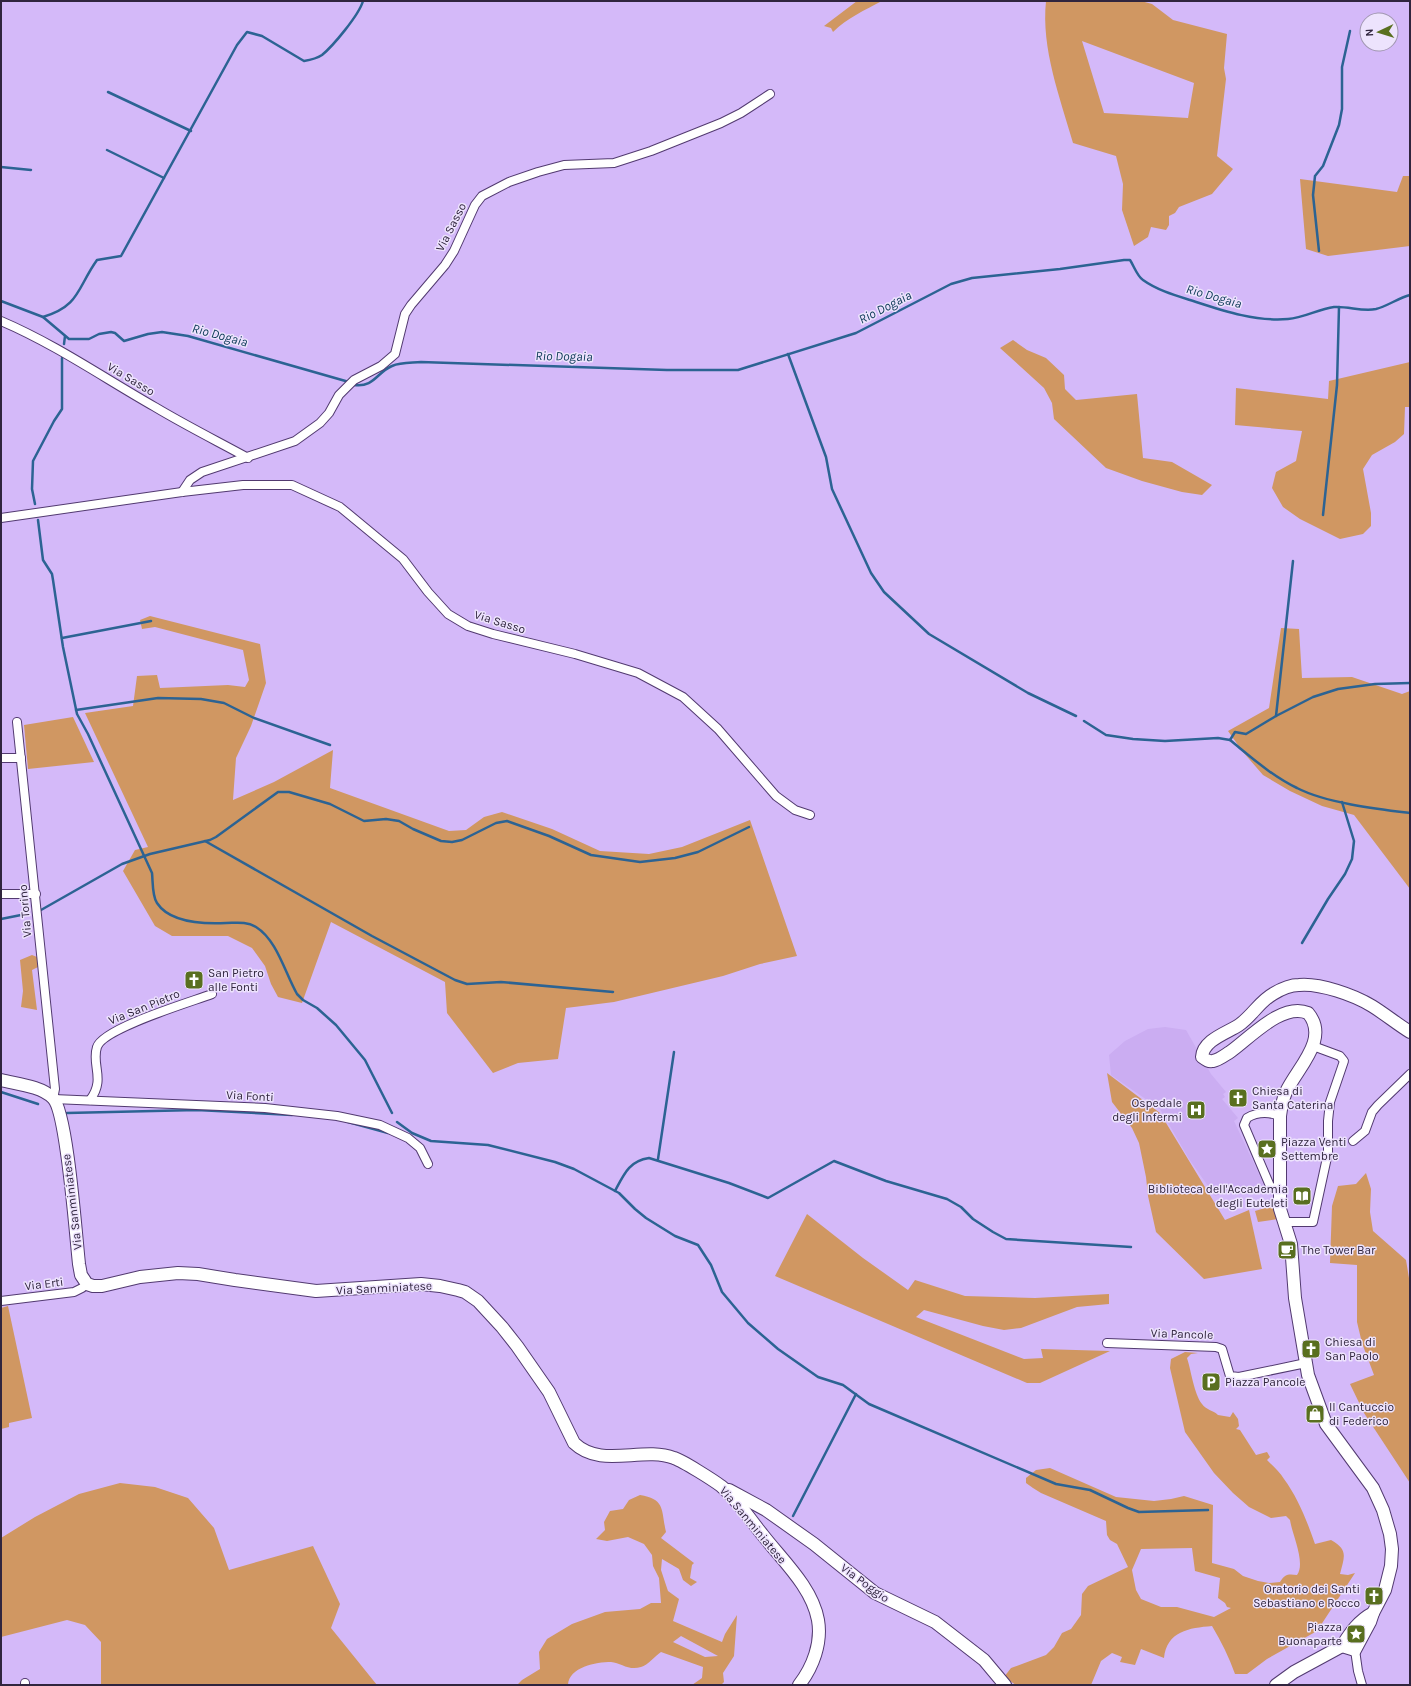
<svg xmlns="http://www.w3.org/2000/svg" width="1411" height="1686" font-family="Karla,sans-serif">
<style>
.built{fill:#cbadf2}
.green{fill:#d09762;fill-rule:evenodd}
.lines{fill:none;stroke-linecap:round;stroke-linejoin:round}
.stream{stroke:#2c6393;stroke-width:2.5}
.street-casing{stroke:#523a70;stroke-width:10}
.secondary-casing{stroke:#523a70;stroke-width:14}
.street{stroke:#fff;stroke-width:8}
.secondary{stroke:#fff;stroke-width:12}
.labels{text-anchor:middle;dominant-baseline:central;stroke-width:3;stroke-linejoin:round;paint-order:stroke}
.street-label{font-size:12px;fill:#30253e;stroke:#ede3fd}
.poi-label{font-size:12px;fill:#30253e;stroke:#ede3fd;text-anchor:start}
.water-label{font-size:13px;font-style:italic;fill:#0b3856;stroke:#ede3fd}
</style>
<rect width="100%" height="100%" fill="#d4b9f9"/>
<polygon class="built" points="1165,1027 1186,1030 1211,1074 1226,1092 1223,1094 1225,1097 1222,1099 1238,1118 1234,1121 1264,1185 1243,1192 1242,1188 1236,1191 1235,1189 1215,1196 1189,1159 1160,1109 1111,1075 1109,1055 1125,1041 1148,1029"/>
<g class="green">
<path d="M857,1H882C865,10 847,18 833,32L831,28L824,26Z"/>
<path d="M1046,1H1141L1152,4L1173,20L1227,34L1224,68L1226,79L1217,156L1233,169L1212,194L1179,207L1175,213L1169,216V225L1166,230L1151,227L1148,237L1134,246L1122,210L1123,184L1116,156L1073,143C1060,97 1041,49 1046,1ZM1082,41L1194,83L1188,118L1104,113Z"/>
<polygon points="1403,176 1410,176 1410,246 1328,256 1306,249 1300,179 1397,192"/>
<polygon points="1013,340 1027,350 1046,358 1064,375 1065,389 1076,400 1137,394 1143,458 1172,462 1212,485 1202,495 1182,492 1142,481 1106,468 1054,419 1052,403 1044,388 1000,348"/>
<polygon points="1410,362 1410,407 1405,407 1404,434 1395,442 1372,455 1363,469 1371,513 1371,526 1363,534 1340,539 1300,519 1283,507 1272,488 1276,472 1296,461 1302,431 1235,425 1236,388 1328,399 1329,381"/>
<polygon points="150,616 260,644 266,683 251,726 236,758 233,800 274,782 333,750 330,788 449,831 466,830 484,817 502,812 552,829 600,851 649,854 682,847 750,820 797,956 760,964 723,976 614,1002 566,1008 558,1059 518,1063 493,1073 447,1013 445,982 331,922 302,1003 278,997 271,984 265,966 252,948 228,936 172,936 155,926 123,871 135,850 148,847 85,713 133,706 137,676 157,675 160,688 228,685 245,687 249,680 243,650 155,627 142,629 140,620"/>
<polygon points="1281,628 1299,629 1302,678 1352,677 1402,694 1410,691 1410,889 1354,815 1322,806 1290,791 1263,775 1243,752 1228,731 1269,708"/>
<polygon points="73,717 94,762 28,769 24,725"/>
<polygon points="32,955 37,957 38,967 32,970 37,1010 21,1007 23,991 20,960"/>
<polygon points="1107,1073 1160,1113 1225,1220 1249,1210 1262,1269 1204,1279 1156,1232 1148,1196 1146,1177 1139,1143 1132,1128 1112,1102"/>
<polygon points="1366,1173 1371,1189 1370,1212 1373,1231 1406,1260 1410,1284 1410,1483 1364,1413 1350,1384 1374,1375 1362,1343 1357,1322 1357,1265 1330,1263 1332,1206 1338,1186 1356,1184"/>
<polygon points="1272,1206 1278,1219 1258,1222 1255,1211"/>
<polygon points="807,1214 863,1258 908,1290 915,1280 965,1296 1035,1298 1109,1294 1109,1304 1077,1307 1021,1328 1004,1330 983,1326 924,1310 916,1317 1024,1359 1043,1358 1041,1349 1110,1351 1040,1383 1027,1383 775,1276"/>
<polygon points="8,1306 32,1418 9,1423 9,1427 1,1429 1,1308"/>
<path d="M1185,1352L1198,1353L1191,1354L1187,1358C1191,1370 1194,1394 1202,1404C1206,1410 1213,1410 1218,1415L1230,1417L1233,1412L1238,1419L1239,1426L1236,1429L1240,1430L1256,1455L1267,1452L1270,1457L1267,1460C1273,1466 1280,1472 1284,1479C1298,1498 1307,1521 1315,1544L1331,1540C1349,1550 1344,1557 1340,1574L1348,1575L1355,1573L1317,1631L1267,1659L1247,1674H1235C1229,1657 1221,1641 1212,1626C1189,1628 1167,1631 1164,1658L1141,1649L1135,1665L1120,1662L1122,1657L1112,1653L1101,1661L1091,1685H1016L1004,1677L1011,1668L1046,1655L1054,1647L1062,1633L1071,1629L1081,1615L1082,1594L1088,1586L1128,1567L1117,1544L1110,1540L1107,1535L1106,1521L1041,1493L1033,1488L1026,1483V1478L1036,1470L1050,1468L1116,1497L1154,1501L1171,1499L1184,1496L1213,1505L1212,1563L1234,1569L1243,1576L1258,1581L1269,1583L1280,1582C1285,1574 1288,1574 1297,1575C1306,1563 1292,1534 1290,1520L1286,1516L1271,1518L1249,1507L1233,1493L1214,1473L1185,1432L1170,1368L1171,1359ZM1192,1548L1195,1571L1220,1578L1218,1598L1225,1603L1227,1607L1231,1608L1214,1617L1177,1607H1161L1141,1599L1136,1590L1132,1570L1141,1549Z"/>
<polygon points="120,1483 155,1487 188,1498 214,1528 229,1570 313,1546 340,1604 331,1628 377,1685 101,1685 101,1642 85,1625 67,1620 1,1637 1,1538 35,1517 79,1494"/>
<path d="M640,1495C666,1499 661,1511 666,1532L661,1538L694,1563L692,1565L690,1578L697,1582L691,1586L683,1580L679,1569L662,1559L661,1570L668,1591L679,1599L673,1621L722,1642L725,1634L737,1615L734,1656L723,1673L724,1682L721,1685H692L702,1678L703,1667L661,1652C655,1656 648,1665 641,1667C629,1671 621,1663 611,1662C596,1662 569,1667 568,1685H517L522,1680L540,1669L539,1652L547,1639L572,1624L605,1612L640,1609L651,1603H661L659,1578L653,1566L652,1555L644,1544L628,1537L607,1541L596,1539L605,1530L604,1522L610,1511L623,1509L629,1500ZM681,1636L718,1656L705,1657L673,1642Z"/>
</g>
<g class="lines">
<g class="stream">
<polyline points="108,92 191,131"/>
<polyline points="107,150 164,178"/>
<polyline points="1,167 31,170"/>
<polyline points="1319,251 1313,195 1315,176 1323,166 1339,125 1342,109 1342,67 1350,31"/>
<polyline points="1,301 43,317 69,339 89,339 99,334 111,332 115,333 124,341 148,334 162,332 188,336 349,382"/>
<path d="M43,317C80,306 77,288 97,260L121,256L237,45L247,32L262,36L304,61C310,60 316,59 322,55C333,46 359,15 363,1"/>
<polyline points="64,344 65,336"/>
<polyline points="788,354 826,457 832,489 871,573 884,592 929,634 1028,693 1076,716"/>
<path d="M354,385C374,388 377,372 392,366C401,362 412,363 421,362L667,370H738L856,333L951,284L972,278L1060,269L1124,260H1130C1134,266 1137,276 1143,280C1157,290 1174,295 1190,300C1221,310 1255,322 1288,319C1304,318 1318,309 1334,307C1349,306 1362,312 1376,309C1388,306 1398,298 1410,295"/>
<polyline points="35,504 32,489 33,461 54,421 62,409 62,358"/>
<polyline points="1323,515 1337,385 1339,307"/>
<path d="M38,520L43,560L52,574L53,580L63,647L77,714L88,734L152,873C153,882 152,896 157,903C170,923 205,924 226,923C236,923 246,921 256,927C277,940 285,973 297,994L303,1000L317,1008L336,1025L365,1060L392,1113"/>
<polyline points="62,638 151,621"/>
<polyline points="76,710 158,698 201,699 224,703 254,718 330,745"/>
<polyline points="1276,716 1293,561"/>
<polyline points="1084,721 1106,735 1133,739 1165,741 1218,738 1230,740 1235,732 1246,734 1276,716 1313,697 1338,689 1375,684 1410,683"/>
<path d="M1230,740C1251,757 1272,776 1297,788C1326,803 1377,809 1410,813"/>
<polyline points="205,841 372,936 455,980 467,984 501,982 613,992"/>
<polyline points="41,910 122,864 150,854 210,840 216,837 278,792 289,792 330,804 364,821 386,819 399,821 413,829 441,841 452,842 462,840 496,823 507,821 549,836 591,855 640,862 675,858 698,852 749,827"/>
<polyline points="1,919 26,914"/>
<polyline points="1302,943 1328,899 1345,874 1352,859 1354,841 1342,802"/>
<polyline points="1,1092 38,1104"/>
<polyline points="67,1113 197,1110 292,1115"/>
<polyline points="348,1122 388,1133"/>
<polyline points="397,1122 412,1133 431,1141 488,1145 555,1162 574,1169 619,1193 635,1209 646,1218 675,1236 698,1245 711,1265 722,1292 748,1323 778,1349 818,1377 843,1385 869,1404 1056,1484 1090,1490 1128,1508 1139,1512 1208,1510"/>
<polyline points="658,1159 674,1052"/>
<path d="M615,1191C624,1174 629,1161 649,1158L729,1183L768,1198L834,1161L886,1181L947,1199L961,1207L973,1219L993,1232L1006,1239L1131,1247"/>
<polyline points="793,1516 856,1394"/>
</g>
<defs>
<g id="street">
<path d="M1,321C55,344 104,378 155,407C185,425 217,441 248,458"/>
<polyline points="182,492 190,480 202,472 295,441 320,423 329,413 339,395 354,380 381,366 395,354 405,314 411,305 445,265 454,251 475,205 482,196 509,182 538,172 564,165 614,163 651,151 721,123 741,113 770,94"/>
<polyline points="1,518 182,492 243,485 292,485 340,507 403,559 428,592 448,614 468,626 493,634 575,654 638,673 683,697 718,729 776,796 795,810 810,815"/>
<polyline points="17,722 55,1089 53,1099 265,1108 337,1116 380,1125 408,1138 420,1148 428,1164"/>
<polyline points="1,758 21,758"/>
<polyline points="1,894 36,894"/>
<path d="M90,1100C106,1079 91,1065 97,1047C103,1028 191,1002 212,994"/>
<path d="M1280,1116C1269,1112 1257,1112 1247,1118L1244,1125L1270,1186L1280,1191"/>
<polyline points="1353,1141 1365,1131 1372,1112 1378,1105 1410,1074"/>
<polyline points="1285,1222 1313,1222 1328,1153 1328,1121 1330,1102 1344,1061 1340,1056 1313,1046"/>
<polyline points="1,1301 74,1292 82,1288 87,1284"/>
<polyline points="1107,1343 1216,1347 1222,1349 1230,1376 1239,1377 1306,1363"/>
<polyline points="1355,1650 1358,1671 1362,1685"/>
<polyline points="25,1685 25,1683"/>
</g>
<g id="secondary">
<path d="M1,1080C17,1084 41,1086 53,1098C67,1112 76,1237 79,1264L81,1275L87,1284L93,1286H102L140,1277L178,1273L198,1274L235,1280L316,1291L421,1284L440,1286L458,1290L465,1292L478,1301L502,1327L517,1346L549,1392L574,1443C601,1469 642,1446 674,1458C683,1461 713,1480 721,1486C737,1499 749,1518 762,1534C782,1560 812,1587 818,1620C822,1643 813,1667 799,1685"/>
<polyline points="729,1490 766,1510 814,1544 875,1593 935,1622 984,1660 1005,1685"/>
<path d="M1342,1646L1355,1650L1370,1622L1373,1613L1385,1590L1391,1566L1392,1549L1390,1534L1383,1510L1373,1488L1326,1424L1308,1375L1295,1298L1291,1244L1280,1209V1116C1281,1108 1283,1099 1286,1092C1297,1068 1330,1039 1308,1013C1282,1002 1250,1038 1230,1052C1225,1055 1219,1060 1213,1061C1209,1062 1206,1060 1202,1057C1203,1040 1227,1033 1239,1025C1252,1016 1260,1001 1273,994C1281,989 1290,985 1299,985C1320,983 1354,995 1372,1006C1385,1014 1397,1024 1410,1032"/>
<path d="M1342,1646C1350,1633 1359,1620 1373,1613"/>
<polyline points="1276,1685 1294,1672 1342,1646"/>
</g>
</defs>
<use href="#street" class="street-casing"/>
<use href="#secondary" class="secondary-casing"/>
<use href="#street" class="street"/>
<use href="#secondary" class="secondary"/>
</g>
<defs>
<symbol id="church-square" viewBox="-11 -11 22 22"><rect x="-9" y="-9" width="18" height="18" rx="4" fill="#596f1f" stroke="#ede3fd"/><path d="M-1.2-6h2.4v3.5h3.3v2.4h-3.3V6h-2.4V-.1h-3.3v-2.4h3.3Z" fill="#fff"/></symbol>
<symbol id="hospital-square" viewBox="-11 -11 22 22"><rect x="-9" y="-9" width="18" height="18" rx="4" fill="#596f1f" stroke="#ede3fd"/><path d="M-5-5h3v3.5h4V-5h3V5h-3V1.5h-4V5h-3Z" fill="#fff"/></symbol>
<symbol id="sight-square" viewBox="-11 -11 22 22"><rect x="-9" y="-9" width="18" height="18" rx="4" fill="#596f1f" stroke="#ede3fd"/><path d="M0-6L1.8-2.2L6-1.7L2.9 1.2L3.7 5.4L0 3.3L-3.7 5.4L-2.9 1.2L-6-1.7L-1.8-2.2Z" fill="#fff"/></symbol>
<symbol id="library-square" viewBox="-11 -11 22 22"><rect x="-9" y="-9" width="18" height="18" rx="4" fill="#596f1f" stroke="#ede3fd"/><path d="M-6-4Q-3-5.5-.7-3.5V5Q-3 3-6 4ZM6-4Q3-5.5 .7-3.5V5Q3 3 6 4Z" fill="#fff"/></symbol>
<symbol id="cafe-square" viewBox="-11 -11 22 22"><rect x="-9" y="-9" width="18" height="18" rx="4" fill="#596f1f" stroke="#ede3fd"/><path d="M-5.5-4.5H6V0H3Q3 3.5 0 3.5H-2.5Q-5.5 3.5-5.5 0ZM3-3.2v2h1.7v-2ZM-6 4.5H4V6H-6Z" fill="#fff"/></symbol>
<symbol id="parking-square" viewBox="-11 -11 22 22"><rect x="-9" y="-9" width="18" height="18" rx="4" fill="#596f1f" stroke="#ede3fd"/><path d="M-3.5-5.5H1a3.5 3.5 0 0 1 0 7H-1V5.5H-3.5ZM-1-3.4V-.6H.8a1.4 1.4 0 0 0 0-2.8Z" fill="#fff"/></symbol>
<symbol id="shop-square" viewBox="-11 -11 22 22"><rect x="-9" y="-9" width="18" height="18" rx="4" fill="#596f1f" stroke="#ede3fd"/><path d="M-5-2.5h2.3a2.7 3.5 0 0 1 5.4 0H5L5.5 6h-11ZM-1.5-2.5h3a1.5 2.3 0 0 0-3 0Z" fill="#fff"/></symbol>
</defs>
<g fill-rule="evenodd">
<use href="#church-square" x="183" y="969" width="22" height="22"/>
<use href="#church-square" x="1227" y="1087" width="22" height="22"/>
<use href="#hospital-square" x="1185" y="1099" width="22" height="22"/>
<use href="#sight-square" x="1256" y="1138" width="22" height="22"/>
<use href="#library-square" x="1291" y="1185" width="22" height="22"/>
<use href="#cafe-square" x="1276" y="1239" width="22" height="22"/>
<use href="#church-square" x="1300" y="1338" width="22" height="22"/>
<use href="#parking-square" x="1200" y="1371" width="22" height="22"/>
<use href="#shop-square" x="1304" y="1403" width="22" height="22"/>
<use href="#church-square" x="1363" y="1585" width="22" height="22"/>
<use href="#sight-square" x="1345" y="1623" width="22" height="22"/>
</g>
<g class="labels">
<g class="street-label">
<text transform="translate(451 227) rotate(-63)">Via Sasso</text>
<text transform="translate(131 379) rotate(31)">Via Sasso</text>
<text transform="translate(500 622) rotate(17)">Via Sasso</text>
<text transform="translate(25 911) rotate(-95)">Via Torino</text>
<text transform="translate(144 1007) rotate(-22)">Via San Pietro</text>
<text transform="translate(250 1096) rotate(3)">Via Fonti</text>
<text transform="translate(72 1202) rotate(-97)">Via Sanminiatese</text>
<text transform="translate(44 1284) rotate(-7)">Via Erti</text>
<text transform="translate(384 1288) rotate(-3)">Via Sanminiatese</text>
<text transform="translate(1182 1334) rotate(2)">Via Pancole</text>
<text transform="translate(753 1525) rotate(50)">Via Sanminiatese</text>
<text transform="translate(865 1583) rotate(36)">Via Poggio</text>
</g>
<g class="poi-label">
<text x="208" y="973">San Pietro<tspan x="208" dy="14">alle Fonti</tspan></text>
<text x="1252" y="1091">Chiesa di<tspan x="1252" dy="14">Santa Caterina</tspan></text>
<text x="1182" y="1103" text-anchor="end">Ospedale<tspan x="1182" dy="14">degli Infermi</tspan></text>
<text x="1281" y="1142">Piazza Venti<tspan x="1281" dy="14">Settembre</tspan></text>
<text x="1288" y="1189" text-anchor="end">Biblioteca dell'Accademia<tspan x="1288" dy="14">degli Euteleti</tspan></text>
<text x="1301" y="1250">The Tower Bar</text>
<text x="1325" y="1342">Chiesa di<tspan x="1325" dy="14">San Paolo</tspan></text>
<text x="1225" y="1382">Piazza Pancole</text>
<text x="1329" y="1407">Il Cantuccio<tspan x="1329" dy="14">di Federico</tspan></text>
<text x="1360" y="1589" text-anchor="end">Oratorio dei Santi<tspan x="1360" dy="14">Sebastiano e Rocco</tspan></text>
<text x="1342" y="1627" text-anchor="end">Piazza<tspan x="1342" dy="14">Buonaparte</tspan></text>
</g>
<g class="water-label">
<text transform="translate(1214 296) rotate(16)">Rio Dogaia</text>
<text transform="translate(885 307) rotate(-27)">Rio Dogaia</text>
<text transform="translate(220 335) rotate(15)">Rio Dogaia</text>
<text transform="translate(564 356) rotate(1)">Rio Dogaia</text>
</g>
</g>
<rect width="1411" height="1686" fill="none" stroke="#30253e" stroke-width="4"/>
<g transform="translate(1379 32) rotate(266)"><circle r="19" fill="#ede3fd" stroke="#a197b1"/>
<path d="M0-3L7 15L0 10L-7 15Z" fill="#596f1f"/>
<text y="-6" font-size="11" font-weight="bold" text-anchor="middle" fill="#30253e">N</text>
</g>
</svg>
